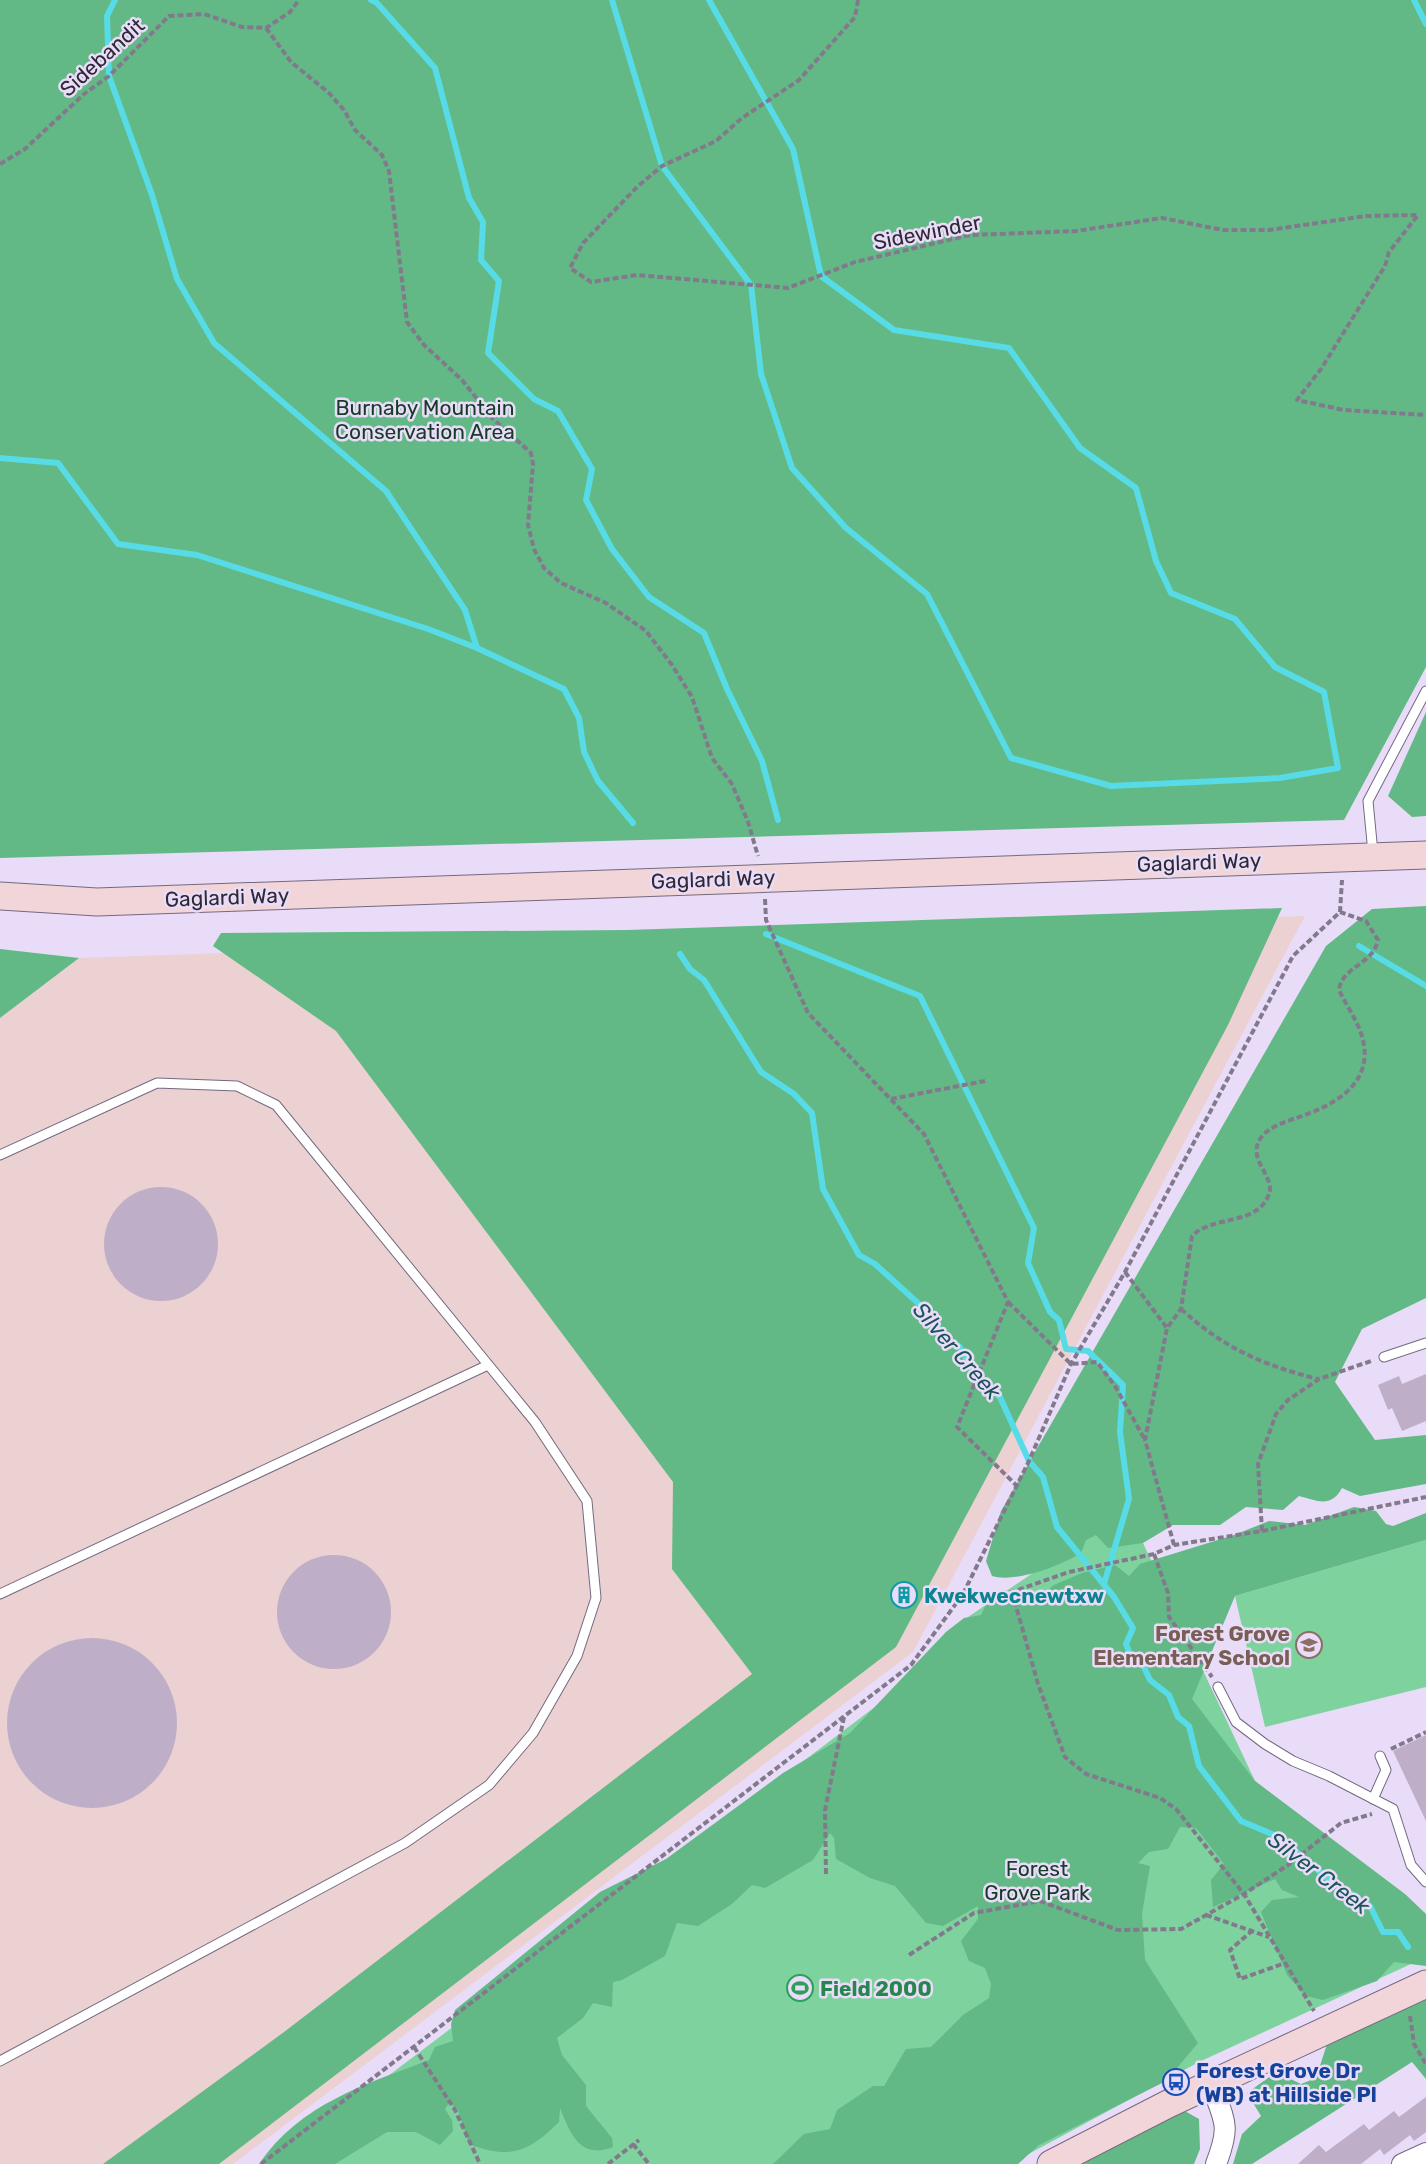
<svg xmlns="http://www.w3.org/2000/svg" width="1426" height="2164" font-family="Rubik,sans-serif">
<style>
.industrial{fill:#ecd1d2}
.green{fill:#7ed29e}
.forest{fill:#62b985}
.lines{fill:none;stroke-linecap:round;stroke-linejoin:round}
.stream{stroke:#57dbe7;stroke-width:6}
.building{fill:#beaec7}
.lane-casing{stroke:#746981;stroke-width:11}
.street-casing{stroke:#746981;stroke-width:22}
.secondary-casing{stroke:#746981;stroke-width:29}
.path{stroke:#827a8c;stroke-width:4;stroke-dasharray:6 3;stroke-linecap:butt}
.lane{stroke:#fff;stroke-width:9}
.street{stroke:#fff;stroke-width:20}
.secondary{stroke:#f2d5d9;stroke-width:27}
.labels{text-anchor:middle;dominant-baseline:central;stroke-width:5;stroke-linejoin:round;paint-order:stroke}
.street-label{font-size:21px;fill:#2e2934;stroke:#e9dcf8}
.park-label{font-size:21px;fill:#163b26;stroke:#e9dcf8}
.culture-label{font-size:21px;font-weight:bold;fill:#0d838f;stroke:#e9dcf8;text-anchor:start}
.education-label{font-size:21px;font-weight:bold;fill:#785e54;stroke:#e9dcf8;text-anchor:end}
.leisure-label{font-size:21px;font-weight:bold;fill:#27864d;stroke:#e9dcf8;text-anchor:start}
.transit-label{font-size:21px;font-weight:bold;fill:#164399;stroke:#e9dcf8;text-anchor:start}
.water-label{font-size:22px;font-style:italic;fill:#1a5358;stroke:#e9dcf8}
</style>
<rect width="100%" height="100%" fill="#e9dcf8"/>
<polygon class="industrial" points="1305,916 913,1652 233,2164 0,2164 0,1018 79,958"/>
<g class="green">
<polygon points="1127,1509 1255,1781 1426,1918 1426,1957 1199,2062 1010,2164 272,2164 917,1675 946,1632"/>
<polygon points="1426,1540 1426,1687 1265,1727 1235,1596"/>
</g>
<g class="forest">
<polygon points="0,0 1426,0 1426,667 1344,820 0,858"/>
<polygon points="1426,712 1426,816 1412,817 1388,796"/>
<path d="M1426,906V1298L1362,1329L1335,1382L1375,1440L1426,1435V1484L1360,1496L1342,1488C1331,1508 1318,1501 1299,1496L1283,1510L1246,1507L1220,1525H1173L1143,1543L1108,1548L1096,1535L1086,1540L1081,1553C1060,1566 1016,1583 992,1576L986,1561L1001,1511L1326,946L1372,909Z"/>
<polygon points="1282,908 1228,1025 896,1647 219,2164 103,2164 284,2032 752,1674 672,1569 673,1482 336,1031 213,946 221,933 627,930"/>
<polygon points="0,949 79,958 0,1018"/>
<path d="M1354,1507L1376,1511L1386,1524L1393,1526L1426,1513V1540L1235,1596L1192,1699L1255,1781L1405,1894L1426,1914V1966L1394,1962L1377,1981L1323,2000L1306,1996L1287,1975L1261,1912L1272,1900L1299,1897L1282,1890L1275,1879L1213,1907L1211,1880L1224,1864L1196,1828L1180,1827L1168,1849L1149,1852L1138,1863L1150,1866L1142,1914L1145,1960L1198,2043L1166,2081L1039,2145L1018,2164H773L804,2134L830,2129L837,2110L873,2086H884L906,2049L931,2047L963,2015L989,1998L991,1984L985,1968L969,1961L961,1941L978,1919V1906L943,1926L926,1923L895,1886L870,1878L836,1859L834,1838L830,1833L813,1860L765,1888L752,1885L732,1904L698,1926L677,1923L665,1956L622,1980L613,1982L612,2007L593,2003L583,2018L557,2038L562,2055L586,2085V2106L612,2138L613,2147C580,2160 570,2133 560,2108L559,2122C529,2152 510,2160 469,2144L458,2110L449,2103L445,2109L452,2120L453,2131L440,2145L416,2132H387L335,2164H259C300,2104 364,2085 429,2060L435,2047L453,2041L451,2024L455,2010L600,1892L666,1859L783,1773L850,1733L946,1632L964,1618L981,1615L987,1602L995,1596L1039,1597L1054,1585L1082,1573L1115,1565L1129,1576L1140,1564L1234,1535L1269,1521L1305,1525Z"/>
<polygon points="1426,1995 1426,2079 1412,2062 1252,2164 1233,2164 1242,2134 1261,2116 1247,2093 1276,2072 1301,2084 1316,2078 1328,2041"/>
<polygon points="1183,2110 1199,2119 1200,2149 1194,2164 1066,2164"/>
</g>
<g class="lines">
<g class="stream">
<polyline points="115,0 107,16 109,76 152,195 177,279 214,343 386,491 465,610 477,648 564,689 579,718 584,752 598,781 633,823"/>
<polyline points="371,0 376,2 435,68 469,198 483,222 481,260 499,281 488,353 534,399 558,411 592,469 586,500 612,549 649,597 704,633 727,689 762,761 778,820"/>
<polyline points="612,0 662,166 751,285 761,374 792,468 846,528 927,594 1011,758 1111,786 1280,778 1338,768 1324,692 1275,667 1235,619 1171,593 1156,561 1136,488 1080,448 1009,348 894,330 821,276 793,149 709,0"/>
<polyline points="1414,0 1426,24"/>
<polyline points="0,458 58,463 118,544 197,555 428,629 477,648"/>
<polyline points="766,934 920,996 1034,1228 1028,1263 1050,1312 1059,1320 1066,1349 1088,1351 1123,1385 1120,1432 1129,1499 1104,1584"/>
<polyline points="1359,946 1426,986"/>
<polyline points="680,954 690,969 704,980 761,1072 794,1094 812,1113 823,1189 859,1255 875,1264 930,1314 946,1341 959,1346 976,1375 1000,1397 1029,1461 1043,1477 1057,1527 1114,1597 1133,1628 1126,1644 1131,1657 1140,1659 1150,1680 1169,1695 1178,1717 1189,1726 1199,1766 1241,1821 1279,1837 1328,1879 1370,1906 1383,1932 1398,1932 1408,1947"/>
</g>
</g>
<g class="building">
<circle cx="161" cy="1244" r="57"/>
<polygon points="1426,1374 1426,1421 1402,1431 1392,1408 1388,1410 1378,1385 1399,1376 1402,1384"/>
<circle cx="334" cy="1612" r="57"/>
<circle cx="92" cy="1723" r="85"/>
<polygon points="1426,1735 1426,1821 1393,1751"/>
<polygon points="1426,2097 1426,2132 1414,2141 1410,2135 1384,2155 1380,2149 1361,2164 1298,2164 1319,2145 1326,2152 1364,2124 1369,2130 1394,2111 1399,2117"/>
</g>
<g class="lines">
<defs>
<g id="lane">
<polyline points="1373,853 1368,801 1426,691"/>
<polyline points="0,1155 157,1083 237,1086 276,1105 535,1422 587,1501 596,1598 577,1656 533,1733 489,1785 405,1843 0,2061"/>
<polyline points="1384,1357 1426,1343"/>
<polyline points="0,1594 488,1365"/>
<polyline points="1218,1687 1236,1722 1265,1744 1293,1761 1329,1776 1393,1809 1411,1865 1426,1882"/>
<polyline points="1373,1799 1386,1770 1380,1756"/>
</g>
<g id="street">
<path d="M1211,2084C1225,2122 1231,2125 1216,2164"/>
<polyline points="1402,2164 1426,2153"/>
</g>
<g id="secondary">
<polyline points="0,896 97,902 1426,855"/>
<polyline points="1051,2164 1168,2104 1426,1984"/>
</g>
</defs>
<use href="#lane" class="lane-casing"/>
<use href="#street" class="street-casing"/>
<use href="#secondary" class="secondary-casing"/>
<g class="path">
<polyline points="858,0 855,17 799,80 742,118 716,141 662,166 638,186 583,243 570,268 591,282 637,275 788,288 855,262 970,235 1076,231 1162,218 1223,230 1269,230 1366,216 1418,215 1389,252 1385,266 1321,369 1297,400 1344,410 1426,415"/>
<polyline points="266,28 291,62 329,93 344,110 355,130 382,155 389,171 407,322 424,345 462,380 492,418 531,453 533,464 528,525 534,549 544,568 561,583 606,603 646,631 672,665 692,697 712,758 732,784 748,822 758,856"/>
<polyline points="0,164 25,149 84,94 109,76 169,16 204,14 242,27 266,28 290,12 299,0"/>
<polyline points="765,899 766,920 808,1013 924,1134 1008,1302 957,1427 1017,1486"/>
<polyline points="891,1099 985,1081"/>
<polyline points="1125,1272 1167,1328"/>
<polyline points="1008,1302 1071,1364 1097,1362 1115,1386 1145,1440"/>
<path d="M1181,1309C1224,1348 1262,1365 1318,1379"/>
<polyline points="1262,1531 1258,1464 1276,1414 1288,1400 1319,1379 1371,1361"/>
<path d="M1174,1545L1145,1440L1167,1328L1181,1309L1192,1236C1212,1215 1258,1226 1269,1194C1276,1175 1242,1157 1264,1134C1276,1123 1295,1119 1310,1113C1343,1100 1372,1079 1363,1040C1359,1023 1346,1005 1339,990C1342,966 1373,965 1378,940L1366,921L1340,912"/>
<polyline points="1154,1554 1168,1593 1169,1617 1212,1677"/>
<polyline points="1012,1592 1038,1684 1065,1757 1086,1774 1160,1798 1176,1809 1244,1894 1314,2011"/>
<polyline points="963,1594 1029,1461 1071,1364 1125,1272 1293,956 1340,912 1342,880"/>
<polyline points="1391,1749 1426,1732"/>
<polyline points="826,1874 825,1810 844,1717"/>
<polyline points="1206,1915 1269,1937"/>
<polyline points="1253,1930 1230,1950 1240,1979 1285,1963"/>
<polyline points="909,1955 974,1913 1040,1901 1118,1930 1181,1929 1244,1894 1288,1865 1341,1823 1372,1814"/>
<polyline points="1410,2016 1414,2044 1426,2064"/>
<polyline points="414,2047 455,2110 480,2164"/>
<polyline points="633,2144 649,2164"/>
<polyline points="261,2164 911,1665 963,1594 1012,1592 1069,1572 1154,1554 1174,1545 1262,1531 1426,1497"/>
<polyline points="608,2164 639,2140"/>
</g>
<use href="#lane" class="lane"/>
<use href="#street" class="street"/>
<use href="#secondary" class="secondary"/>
</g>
<defs>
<symbol id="building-ring" viewBox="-11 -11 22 22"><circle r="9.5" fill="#e9dcf8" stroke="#0f9aa8" stroke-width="1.5"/><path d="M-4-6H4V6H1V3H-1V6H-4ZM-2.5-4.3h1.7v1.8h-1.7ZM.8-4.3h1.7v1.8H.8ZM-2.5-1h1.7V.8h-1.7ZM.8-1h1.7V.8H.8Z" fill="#0f9aa8"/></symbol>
<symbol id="school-ring" viewBox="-11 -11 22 22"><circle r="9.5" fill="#e9dcf8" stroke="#8d6e63" stroke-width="1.5"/><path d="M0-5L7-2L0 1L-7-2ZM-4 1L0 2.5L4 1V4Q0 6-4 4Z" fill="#8d6e63"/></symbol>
<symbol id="stadium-ring" viewBox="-11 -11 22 22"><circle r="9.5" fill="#e9dcf8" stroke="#2e9e5b" stroke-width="1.5"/><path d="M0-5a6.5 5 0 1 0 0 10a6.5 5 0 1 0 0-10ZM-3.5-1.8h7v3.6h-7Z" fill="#2e9e5b"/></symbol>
<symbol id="bus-ring" viewBox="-11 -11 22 22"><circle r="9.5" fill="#e9dcf8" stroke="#1a4fb4" stroke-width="1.5"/><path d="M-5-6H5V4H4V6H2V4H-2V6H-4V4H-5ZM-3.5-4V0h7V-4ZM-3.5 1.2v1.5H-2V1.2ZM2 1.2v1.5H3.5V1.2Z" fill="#1a4fb4"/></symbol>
</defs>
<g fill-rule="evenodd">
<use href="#building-ring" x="889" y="1580" width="30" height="30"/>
<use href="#school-ring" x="1294" y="1630" width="30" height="30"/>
<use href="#stadium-ring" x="785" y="1973" width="30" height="30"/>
<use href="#bus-ring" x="1161" y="2067" width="30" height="30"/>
</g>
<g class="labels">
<g class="street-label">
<text transform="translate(102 57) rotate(-42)">Sidebandit</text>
<text transform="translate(927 232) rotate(-11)">Sidewinder</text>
<text transform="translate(1199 862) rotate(-2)">Gaglardi Way</text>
<text transform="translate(713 879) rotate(-2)">Gaglardi Way</text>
<text transform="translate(227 897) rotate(-2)">Gaglardi Way</text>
</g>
<g class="park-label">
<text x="425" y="407">Burnaby Mountain<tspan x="425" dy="24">Conservation Area</tspan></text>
<text x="1037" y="1868">Forest<tspan x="1037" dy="24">Grove Park</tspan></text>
</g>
<g class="culture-label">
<text x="924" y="1595">Kwekwecnewtxw</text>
</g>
<g class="education-label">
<text x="1290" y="1633">Forest Grove<tspan x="1290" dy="24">Elementary School</tspan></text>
</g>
<g class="leisure-label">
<text x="820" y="1988">Field 2000</text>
</g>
<g class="transit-label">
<text x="1196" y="2070">Forest Grove Dr<tspan x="1196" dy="24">(WB) at Hillside Pl</tspan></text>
</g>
<g class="water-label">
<text transform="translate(957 1351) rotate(49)">Silver Creek</text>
<text transform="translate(1319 1873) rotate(37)">Silver Creek</text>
</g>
</g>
</svg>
